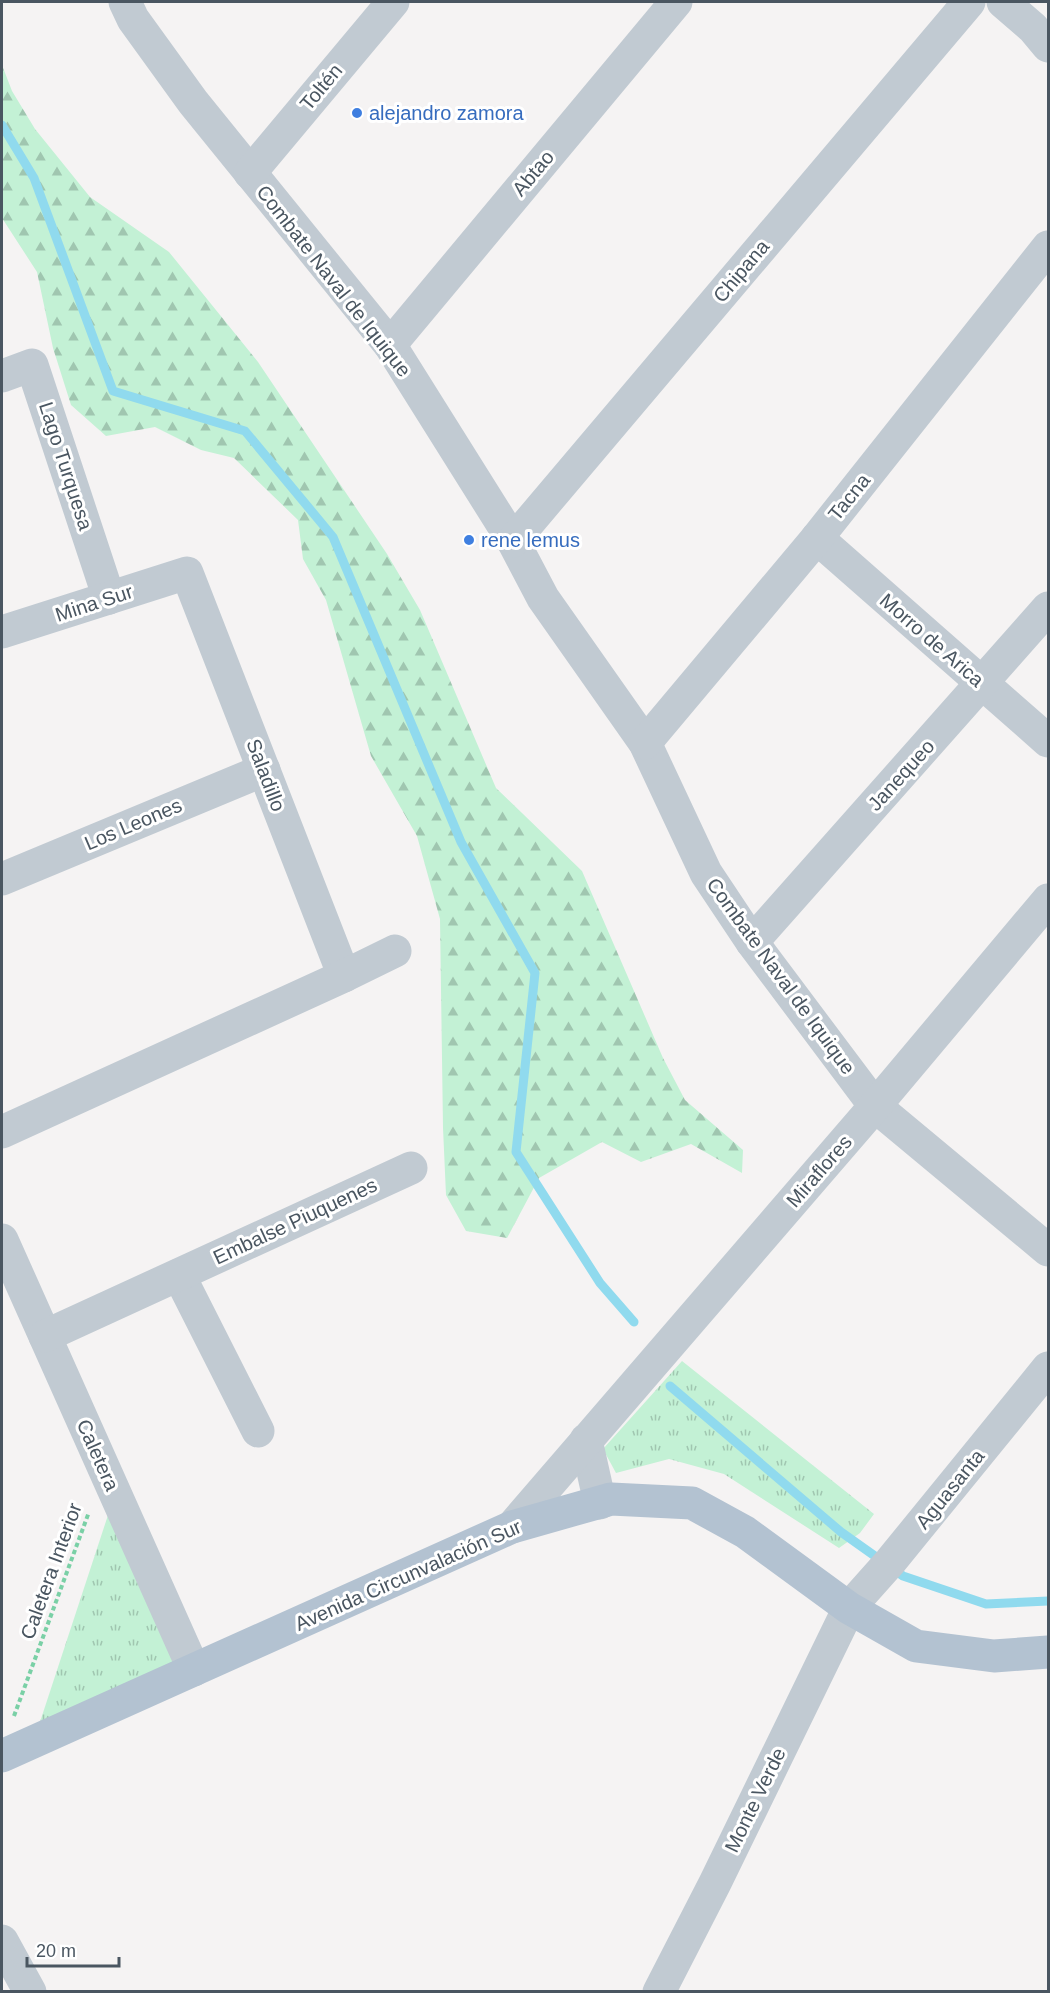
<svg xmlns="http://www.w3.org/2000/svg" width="1050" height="1993" font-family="Helvetica,sans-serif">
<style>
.grass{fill:url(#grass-tufts)}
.forest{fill:url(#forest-firs)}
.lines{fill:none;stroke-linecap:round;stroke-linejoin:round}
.stream{stroke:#90daee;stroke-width:9}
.path{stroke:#7ad0a6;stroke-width:4;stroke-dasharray:4.5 3;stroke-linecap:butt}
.minor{stroke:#c1cad2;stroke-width:33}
.major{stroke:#b3c2d1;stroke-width:33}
.shop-dot{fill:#3f7fe0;stroke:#fff;stroke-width:2}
.labels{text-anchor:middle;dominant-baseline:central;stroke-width:6;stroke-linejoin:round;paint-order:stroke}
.street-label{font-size:20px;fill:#4a5661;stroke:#fff}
.shop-label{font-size:20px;fill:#366cbe;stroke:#fff;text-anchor:start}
</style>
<defs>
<pattern id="grass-tufts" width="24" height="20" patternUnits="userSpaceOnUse" patternTransform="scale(1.5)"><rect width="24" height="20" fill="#c3f1d5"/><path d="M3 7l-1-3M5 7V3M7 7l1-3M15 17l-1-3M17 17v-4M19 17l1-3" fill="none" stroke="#a0c6b0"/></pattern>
<pattern id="forest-firs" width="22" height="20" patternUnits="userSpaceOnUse" patternTransform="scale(1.5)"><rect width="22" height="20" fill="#c3f1d5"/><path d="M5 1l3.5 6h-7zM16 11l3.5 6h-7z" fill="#a0c6b0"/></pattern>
</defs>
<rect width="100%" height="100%" fill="#f5f3f3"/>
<g class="grass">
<polygon points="682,1361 874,1514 860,1533 839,1548 724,1474 669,1459 616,1473 603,1449"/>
<polygon points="111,1506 178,1671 37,1731"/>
</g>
<polygon class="forest" points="2,65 12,91 35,129 90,197 169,252 258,362 387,554 420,610 496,788 582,871 663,1058 685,1100 743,1150 742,1173 691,1144 641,1162 602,1142 539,1178 507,1238 466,1231 446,1195 443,1128 440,919 417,836 371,756 326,600 303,559 298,520 234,458 201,450 155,427 106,436 71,405 53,348 37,272 2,218"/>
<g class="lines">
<g class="stream">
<polyline points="2,125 34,178 113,391 245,431 333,537 461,842 535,973 516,1152 600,1283 634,1322"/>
<polyline points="670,1386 841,1532 903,1576 986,1604 1048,1601"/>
</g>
<polyline class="path" points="14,1716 89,1512"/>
<g class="minor">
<polyline points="125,2 133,19 193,102 390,345 513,541 543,598 645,743 706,873 752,942 875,1106 1048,1250"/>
<polyline points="1003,2 1033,28 1048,46"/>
<polyline points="250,173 393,2"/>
<polyline points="390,345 676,2"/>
<polyline points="2,376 32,365 109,598"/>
<polyline points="817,538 1048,741"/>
<polyline points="513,541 969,2"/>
<polyline points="2,632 187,573 344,976"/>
<polyline points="645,743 817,538 1048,247"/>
<polyline points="2,879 264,770"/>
<polyline points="752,942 1048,608"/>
<polyline points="2,1132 344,976 395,951"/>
<polyline points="2,1240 194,1670"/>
<polyline points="179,1275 258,1431"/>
<polyline points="45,1336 411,1168"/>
<polyline points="586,1440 600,1503"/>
<polyline points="512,1527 875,1106 1048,900"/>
<polyline points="2,1941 30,1992"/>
<polyline points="659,1992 715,1883 849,1608 890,1562 1048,1368"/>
</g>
<polyline class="major" points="2,1756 512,1527 611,1499 692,1503 745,1532 849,1608 916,1646 994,1656 1048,1652"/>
</g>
<g class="shop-dot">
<circle cx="357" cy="113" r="6"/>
<circle cx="469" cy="540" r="6"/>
</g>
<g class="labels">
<g class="street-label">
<text transform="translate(321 87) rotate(-50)">Toltén</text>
<text transform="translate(533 173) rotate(-50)">Abtao</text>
<text transform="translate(741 271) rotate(-50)">Chipana</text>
<text transform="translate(334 281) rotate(52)">Combate Naval de Iquique</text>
<text transform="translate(66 466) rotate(72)">Lago Turquesa</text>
<text transform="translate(849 497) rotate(-51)">Tacna</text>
<text transform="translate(94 603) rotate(-18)">Mina Sur</text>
<text transform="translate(932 640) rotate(41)">Morro de Arica</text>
<text transform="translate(266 775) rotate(69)">Saladillo</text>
<text transform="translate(901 775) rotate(-48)">Janequeo</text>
<text transform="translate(133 824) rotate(-23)">Los Leones</text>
<text transform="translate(781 976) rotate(54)">Combate Naval de Iquique</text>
<text transform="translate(819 1171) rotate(-49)">Miraflores</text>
<text transform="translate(295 1221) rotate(-25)">Embalse Piuquenes</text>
<text transform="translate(98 1455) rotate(66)">Caletera</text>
<text transform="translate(950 1489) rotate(-51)">Aguasanta</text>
<text transform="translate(51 1571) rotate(-70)">Caletera Interior</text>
<text transform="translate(408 1575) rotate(-24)">Avenida Circunvalación Sur</text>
<text transform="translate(755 1800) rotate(-64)">Monte Verde</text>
</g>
<g class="shop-label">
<text x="369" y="113">alejandro zamora</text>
<text x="481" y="540">rene lemus</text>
</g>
</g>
<rect width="1050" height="1993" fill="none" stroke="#4a5661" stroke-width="6"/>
<path d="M27 1957v9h92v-9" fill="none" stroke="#4a5661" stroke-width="3"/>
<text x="36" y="1957" font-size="18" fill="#4a5661" stroke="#ffffff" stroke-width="4.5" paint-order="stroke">20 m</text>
</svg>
